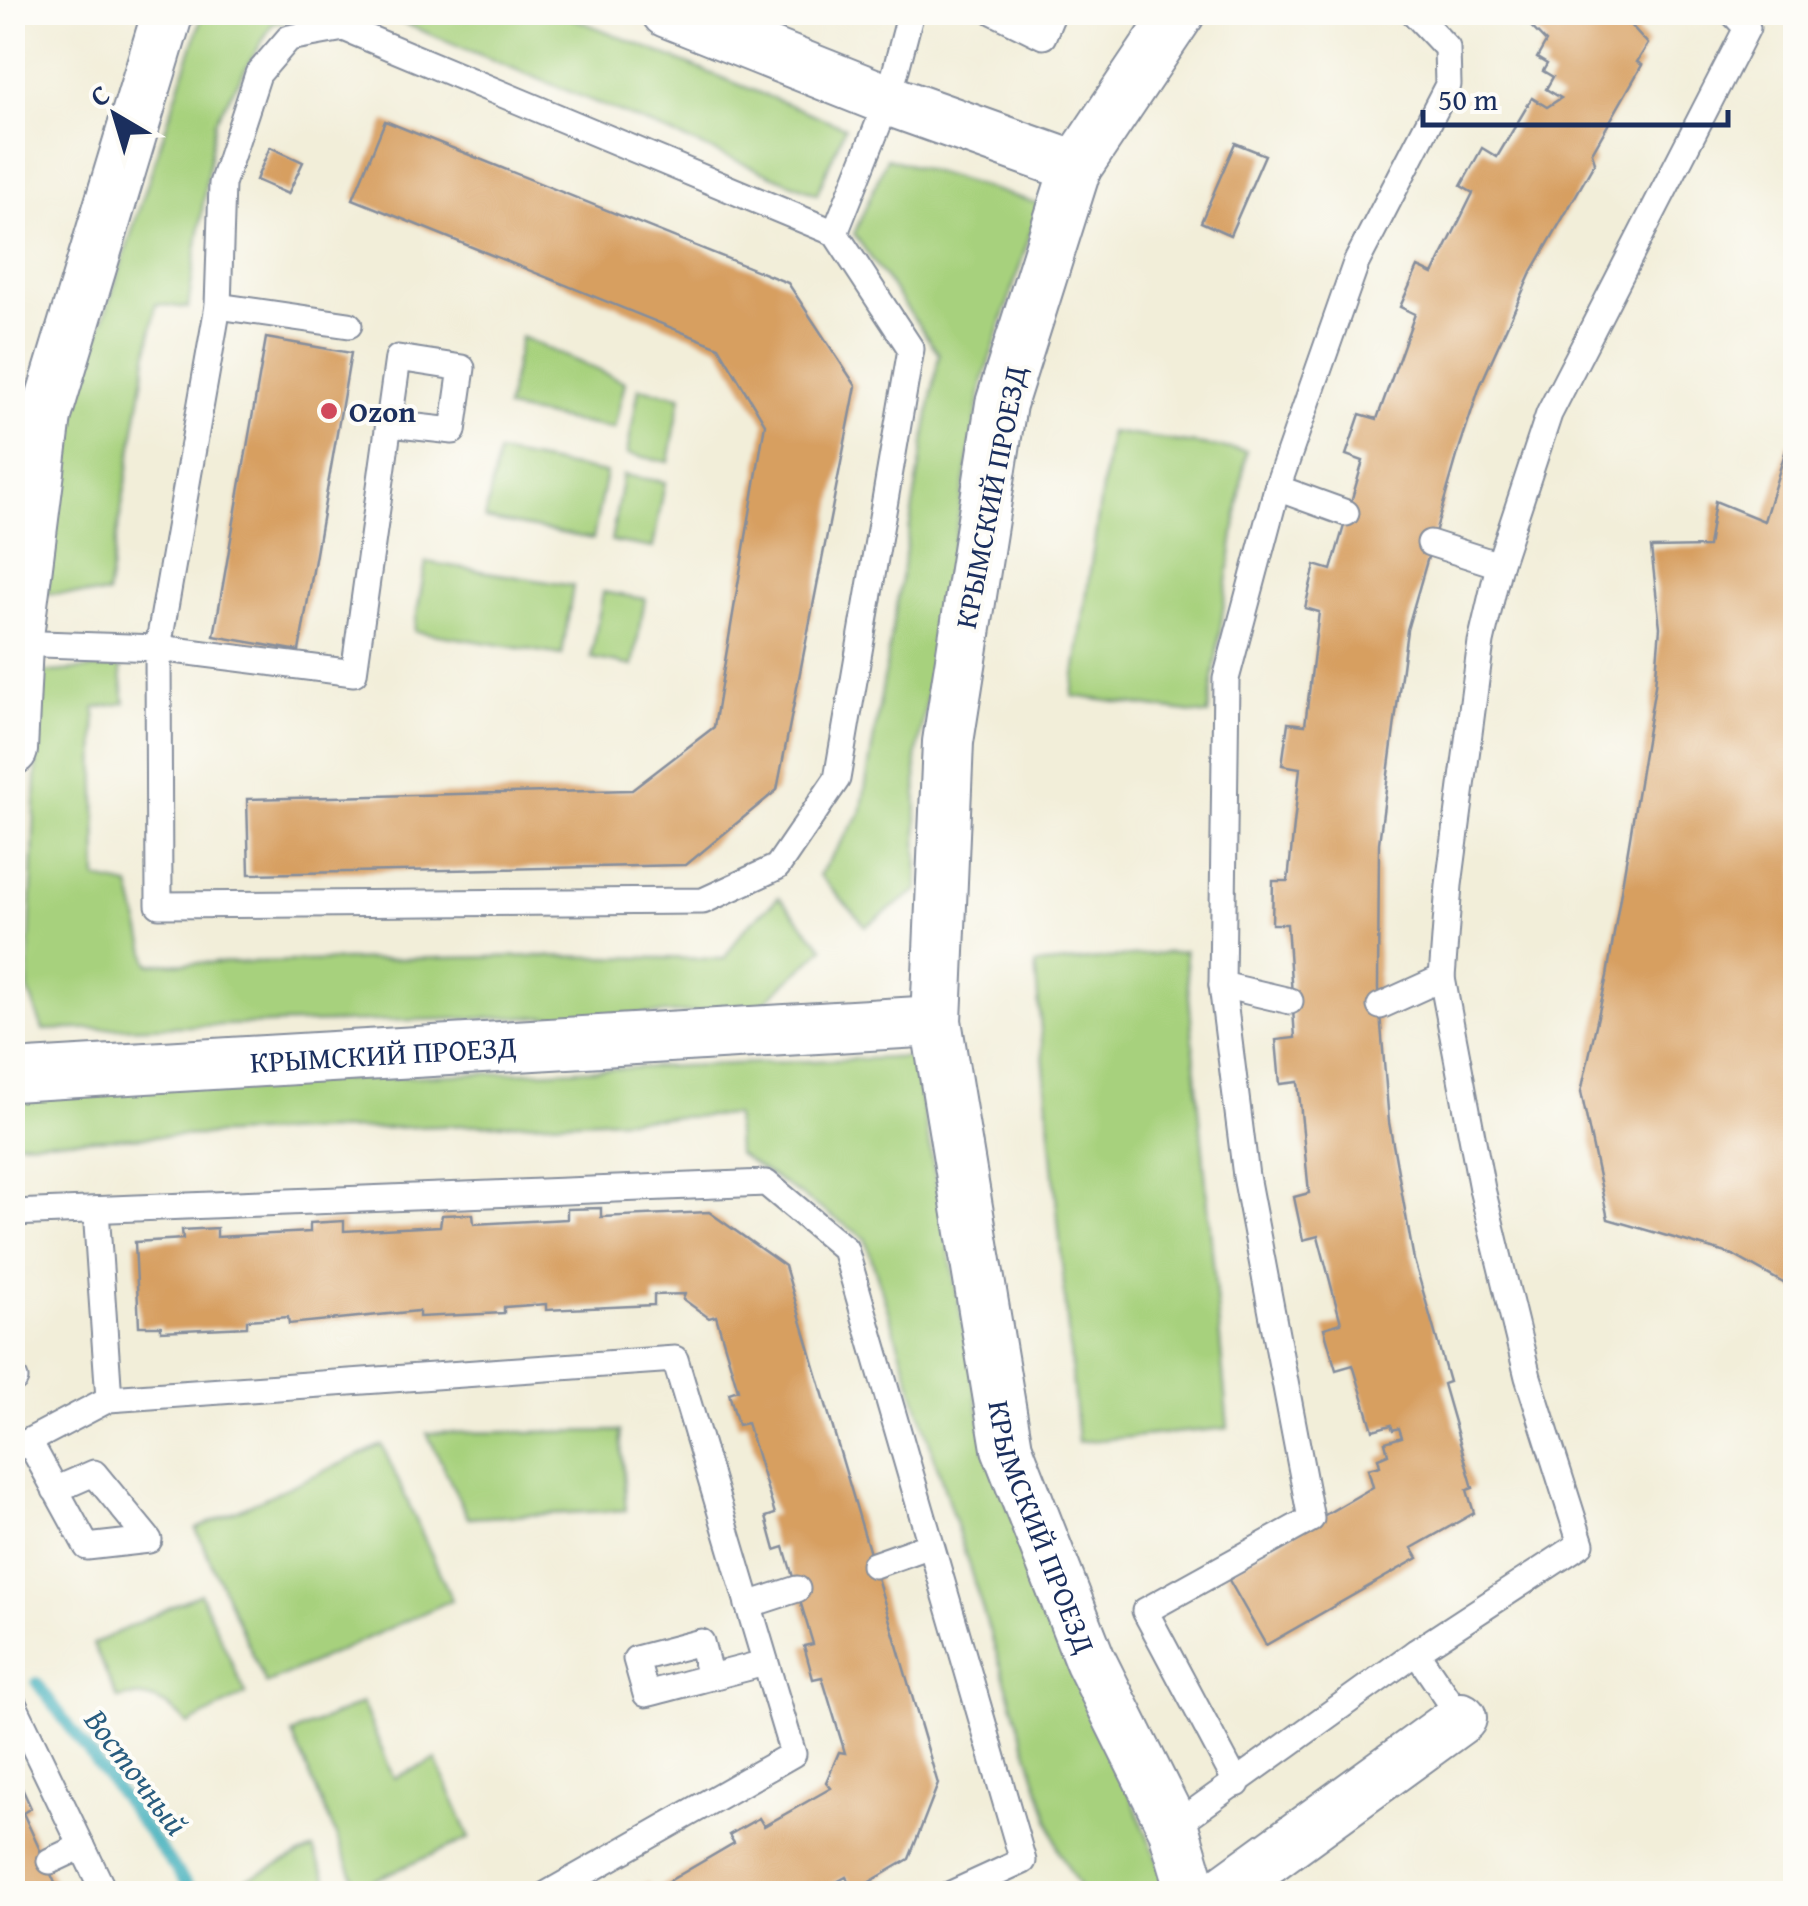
<svg xmlns="http://www.w3.org/2000/svg" width="1808" height="1906" font-family="'Gentium Book Plus',serif">
<style>
.green{fill:#a7d17d;stroke:#61806e;stroke-width:2.5}
.lines{fill:none;stroke-linecap:round;stroke-linejoin:round}
.stream{stroke:#3fafbb;stroke-width:12}
.building{fill:#d79f60}
.service-casing{stroke:#868e9c;stroke-width:29}
.minor-casing{stroke:#868e9c;stroke-width:54}
.service{stroke:#fff;stroke-width:25}
.minor{stroke:#fff;stroke-width:50}
.poi-dot{fill:#d1495b;stroke:#fdfcf7;stroke-width:4}
.labels{text-anchor:middle;dominant-baseline:central;stroke-width:8;stroke-linejoin:round;paint-order:stroke}
.poi-label{font-size:30px;font-weight:bold;fill:#1b2f5e;stroke:#fdfcf7;text-anchor:start}
.street-label{font-size:30px;fill:#1b2f5e;stroke:#fdfcf7}
.water-label{font-size:32px;font-style:italic;fill:#285c7f;stroke:#fdfcf7}
</style>
<rect width="100%" height="100%" fill="#fdfcf7"/>
<filter id="ink" filterUnits="userSpaceOnUse"><feTurbulence type="fractalNoise" baseFrequency=".01" numOctaves="2"/><feDisplacementMap in="SourceGraphic" scale="20" xChannelSelector="R" yChannelSelector="G"/><feConvolveMatrix kernelMatrix="1 2 1 2 8 2 1 2 1" color-interpolation-filters="sRGB"/></filter>
<filter id="wash" filterUnits="userSpaceOnUse"><feTurbulence type="fractalNoise" baseFrequency=".0048" numOctaves="4" result="noise"/><feDisplacementMap in="SourceGraphic" scale="40" xChannelSelector="R" yChannelSelector="G"/><feGaussianBlur stdDeviation="2.25" result="paint"/><feColorMatrix in="noise" values="0 0 0 0 0 0 0 0 0 0 0 0 0 0 0 0 0 1.4 0 .05"/><feComposite in="paint" operator="in"/></filter>
<g filter="url(#wash)">
<rect width="100%" height="100%" fill="#f2eed9"/>
<g class="green">
<polygon points="203,13 338,13 273,23 215,121 188,308 156,304 107,595 46,593 68,428"/>
<polygon points="379,13 560,13 845,127 817,194"/>
<polygon points="887,158 1040,204 983,380 916,759 918,890 866,926 819,875 861,813 939,354 854,234"/>
<polygon points="521,337 625,382 614,429 506,409"/>
<polygon points="639,388 681,396 669,462 627,454"/>
<polygon points="1110,432 1246,451 1208,715 1072,696"/>
<polygon points="498,453 606,473 593,539 485,519"/>
<polygon points="623,475 665,482 653,548 611,541"/>
<polygon points="426,562 573,586 562,655 414,631"/>
<polygon points="603,592 645,599 633,666 591,658"/>
<polygon points="120,666 125,703 95,708 97,879 130,886 149,964 537,956 724,959 744,929 779,897 824,948 755,1011 43,1030 28,989 40,673"/>
<polygon points="1185,951 1228,1428 1078,1442 1035,965"/>
<polygon points="913,1057 988,1457 1172,1894 1083,1893 1059,1851 865,1238 737,1153 735,1115 13,1142 12,1092"/>
<polygon points="620,1431 626,1510 468,1518 427,1433"/>
<polygon points="382,1445 452,1600 266,1684 196,1529"/>
<path d="M200,1593L246,1694L188,1725C170,1703 146,1691 118,1699L93,1644Z"/>
<polygon points="362,1703 394,1778 436,1760 470,1838 358,1887 292,1734"/>
<polygon points="313,1849 333,1893 237,1893 233,1885"/>
</g>
<g class="lines">
<polyline class="stream" points="37,1683 194,1894"/>
</g>
<g id="blocks">
<g class="building">
<polygon points="1517,12 1619,12 1648,44 1637,62 1642,65 1592,153 1595,162 1530,275 1480,386 1460,446 1407,630 1379,843 1378,989 1389,1122 1414,1260 1449,1382 1443,1384 1473,1488 1467,1490 1474,1513 1412,1548 1418,1558 1266,1645 1225,1573 1373,1487 1368,1469 1380,1466 1378,1458 1388,1454 1385,1442 1402,1437 1399,1428 1393,1430 1391,1425 1373,1430 1353,1365 1336,1370 1324,1328 1341,1323 1318,1236 1303,1240 1294,1197 1309,1193 1298,1082 1280,1084 1276,1040 1295,1038 1287,924 1272,924 1273,881 1288,881 1300,768 1282,765 1288,723 1305,725 1319,612 1305,608 1315,565 1331,570 1363,461 1346,455 1360,414 1377,419 1415,314 1400,307 1418,267 1433,274 1473,193 1461,186 1482,148 1497,157 1532,98 1547,107 1561,98 1546,89 1553,77 1543,71 1547,64 1537,58 1546,42"/>
<polygon points="385,121 788,283 856,386 777,790 686,865 249,874 247,799 632,790 714,727 765,424 719,347 353,199"/>
<polygon points="1235,143 1265,155 1230,235 1201,222"/>
<polygon points="270,147 303,162 288,194 256,180"/>
<polygon points="266,338 351,353 299,651 214,636"/>
<polygon points="1788,443 1796,446 1796,1290 1733,1255 1608,1219 1581,1092 1607,976 1655,686 1660,627 1651,548 1708,547 1715,501 1764,521"/>
<polygon points="601,1208 601,1217 709,1212 785,1266 938,1784 909,1859 854,1891 846,1877 829,1886 833,1894 628,1894 647,1882 652,1891 734,1843 729,1835 759,1818 764,1826 831,1788 826,1782 839,1752 845,1753 822,1677 813,1679 809,1664 804,1646 813,1644 784,1547 775,1550 766,1517 775,1514 747,1423 738,1425 729,1393 738,1390 716,1316 709,1318 683,1299 685,1294 654,1295 654,1305 546,1310 546,1304 504,1307 504,1313 419,1317 419,1311 289,1324 288,1317 247,1320 247,1327 161,1331 161,1326 139,1326 135,1242 183,1239 182,1230 217,1228 217,1237 310,1232 310,1223 344,1221 344,1231 440,1226 442,1215 473,1214 474,1224 567,1219 567,1209"/>
<polygon points="17,1777 31,1808 23,1813 60,1894 12,1894 12,1780"/>
</g>
</g>
</g>
<g filter="url(#ink)">
<use href="#blocks" fill-opacity="0" stroke="#868e9c" stroke-width="2.5"/>
<g class="lines">
<defs>
<g id="service">
<polyline points="994,12 1043,36 1053,12"/>
<polyline points="218,306 349,325"/>
<polyline points="390,424 453,431 462,368 398,358 354,673 158,648 218,306 222,184 258,74 289,38 344,28 835,233"/>
<polyline points="1277,488 1346,513"/>
<polyline points="1430,543 1499,565"/>
<polyline points="12,643 158,648 159,905 703,901 777,867 837,779 911,349 835,233 888,100 911,12"/>
<polyline points="1222,985 1290,1001"/>
<polyline points="1380,1006 1442,978"/>
<polyline points="96,1210 109,1399"/>
<polyline points="12,1213 766,1183 845,1249 1023,1861 951,1894"/>
<polyline points="12,1373 15,1379"/>
<polyline points="30,1443 87,1547 149,1540 94,1473 55,1490"/>
<polyline points="12,1450 109,1399 675,1359 793,1754 547,1894"/>
<polyline points="874,1565 928,1546"/>
<polyline points="748,1605 797,1589"/>
<polyline points="1416,1652 1461,1718"/>
<path d="M710,1677L701,1642L636,1659L646,1694C685,1684 725,1673 765,1663"/>
<polyline points="12,1701 105,1894"/>
<polyline points="1237,1784 1145,1611 1311,1519 1246,1176 1222,985 1226,679 1277,488 1356,263 1448,85 1447,48 1413,12"/>
<polyline points="1173,1827 1416,1652 1581,1544 1528,1377 1482,1189 1442,978 1449,885 1481,642 1499,565 1549,414 1747,28 1732,12"/>
<polyline points="50,1861 82,1846"/>
</g>
<g id="minor">
<polyline points="667,12 888,100 1076,167"/>
<path id="s1" d="M1180,12L1076,167L1001,404L948,742L936,1021L1007,1448L1090,1660L1173,1827L1193,1894"/>
<polyline points="12,750 17,644 46,416 168,12"/>
<path id="s2" d="M12,1076L936,1021"/>
<polyline points="1219,1894 1461,1718"/>
</g>
</defs>
<use href="#service" class="service-casing"/>
<use href="#minor" class="minor-casing"/>
<use href="#service" class="service"/>
<use href="#minor" class="minor"/>
</g>
</g>
<circle class="poi-dot" cx="329" cy="411" r="10"/>
<g class="labels">
<g class="poi-label">
<text x="349" y="411">Ozon</text>
</g>
<g class="street-label">
<text transform="translate(990 497) rotate(-79)">КРЫМСКИЙ ПРОЕЗД</text>
<text stroke="none"><textPath href="#s2" startOffset="372">КРЫМСКИЙ ПРОЕЗД</textPath></text>
<text stroke="none"><textPath href="#s1" startOffset="1575">КРЫМСКИЙ ПРОЕЗД</textPath></text>
</g>
<g class="water-label">
<text transform="translate(137 1772) rotate(53)">Восточный</text>
</g>
</g>
<rect width="1808" height="1906" fill="none" stroke="#fdfcf7" stroke-width="50"/>
<g transform="translate(115 115) rotate(322)" stroke="#fdfcf7" stroke-width="8" paint-order="stroke">
<path d="M0-8L18 38L0 25L-18 38Z" fill="#1b2f5e"/>
<text y="-15" font-size="28" font-weight="bold" text-anchor="middle" fill="#1b2f5e">С</text>
</g>
<path d="M1423 110v15h305v-15" fill="none" stroke="#1b2f5e" stroke-width="5"/>
<text x="1438" y="110" font-size="30" fill="#1b2f5e" stroke="#fdfcf7" stroke-width="8" paint-order="stroke">50 m</text>
</svg>
